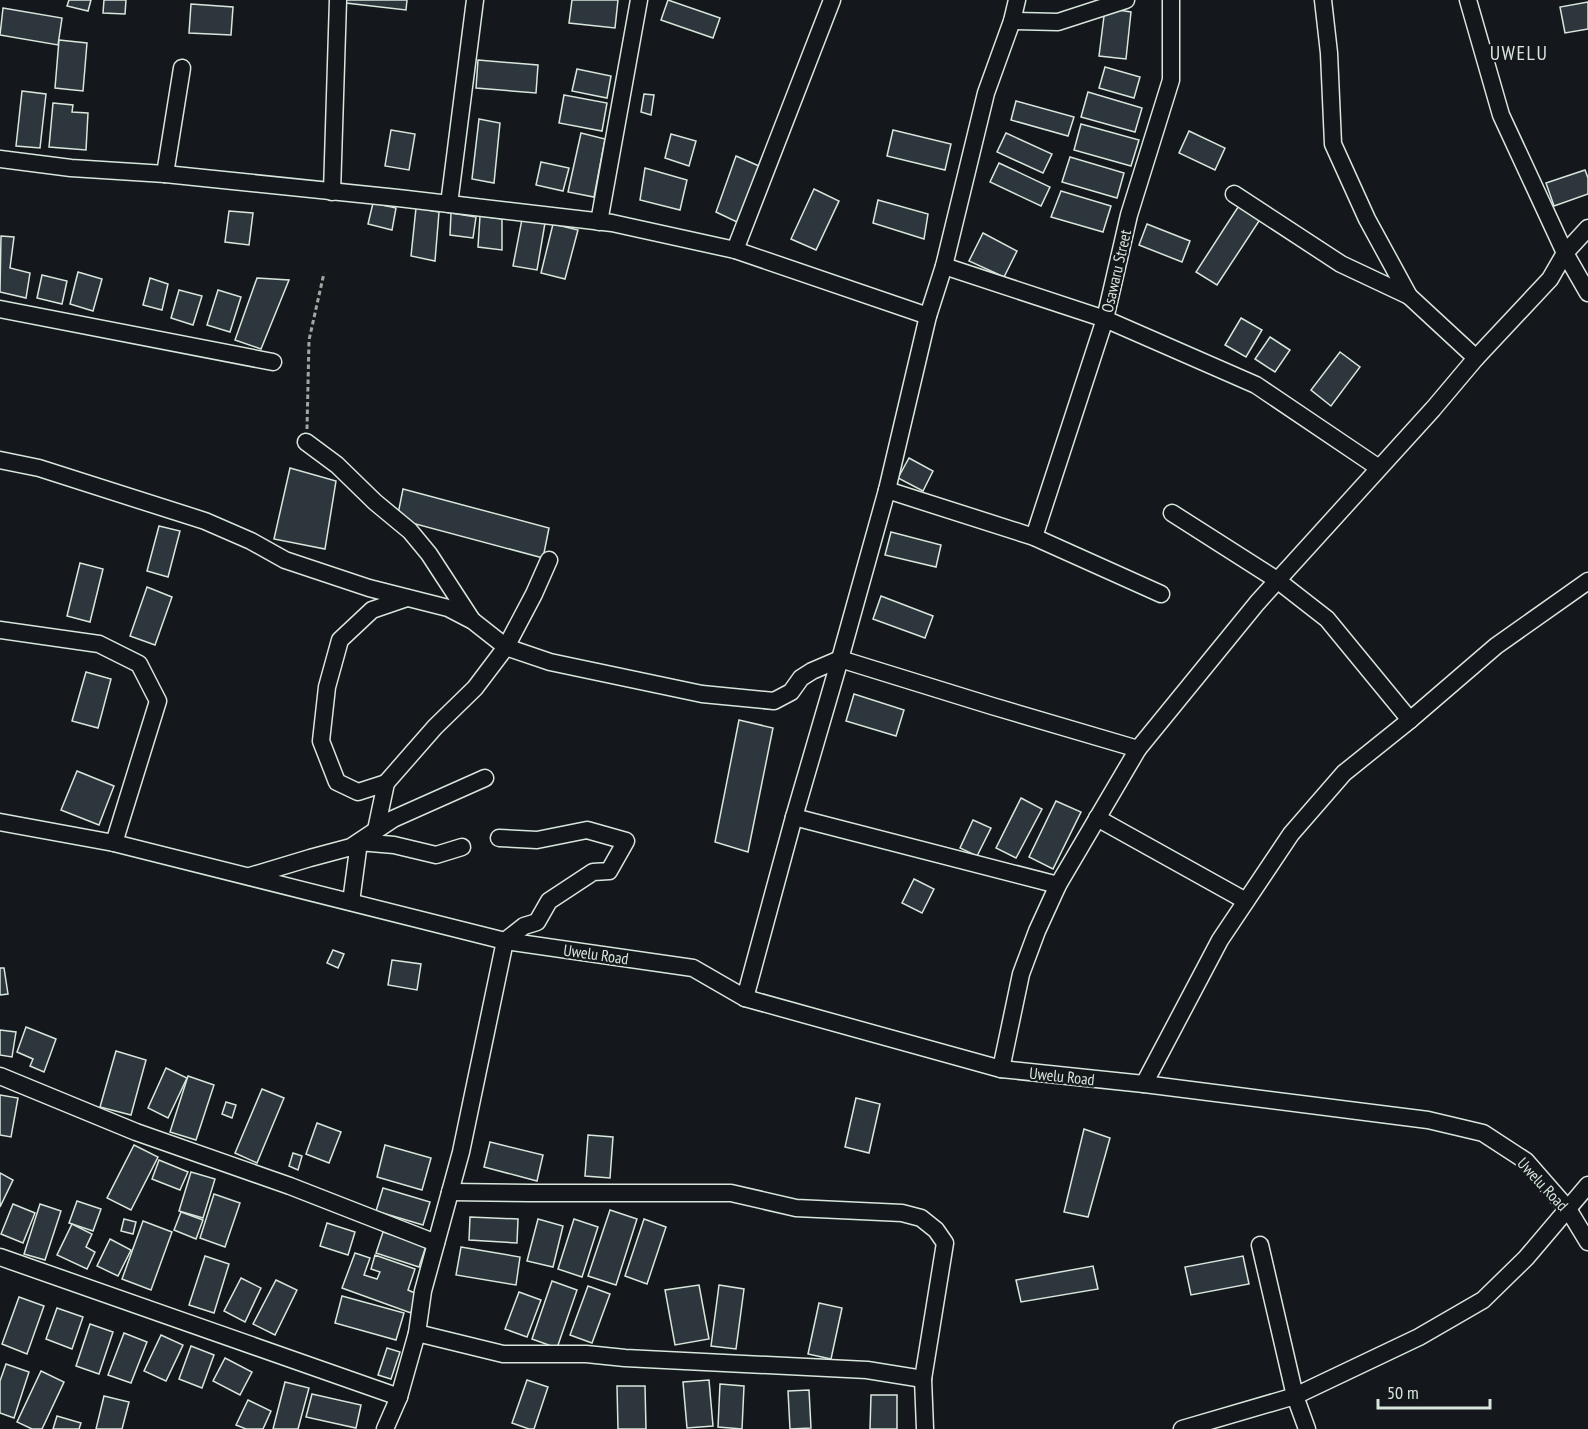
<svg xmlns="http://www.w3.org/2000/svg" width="1588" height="1429" font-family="'PT Sans Narrow',sans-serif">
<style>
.building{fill:#2c363c;stroke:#d8e6dc;stroke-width:1.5}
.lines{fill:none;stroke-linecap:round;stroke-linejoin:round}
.minor-casing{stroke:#d8e6dc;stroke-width:19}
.path{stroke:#9da8a2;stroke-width:3;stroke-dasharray:4.5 3;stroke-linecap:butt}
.minor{stroke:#14181c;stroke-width:16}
.labels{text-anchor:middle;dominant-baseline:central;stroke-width:4.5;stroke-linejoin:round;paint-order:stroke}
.street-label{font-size:16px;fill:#d8e6dc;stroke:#14181c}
.quarter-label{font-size:20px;letter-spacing:1.5px;fill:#d8e6dc;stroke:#14181c}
</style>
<rect width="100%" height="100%" fill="#14181c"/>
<g class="building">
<polygon points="69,0 91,0 88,11 67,6"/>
<polygon points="104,0 126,0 125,14 103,13"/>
<polygon points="346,0 407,0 406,10 346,3"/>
<polygon points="572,0 618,0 615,28 569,23"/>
<polygon points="668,0 720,18 713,38 661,20"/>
<polygon points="1588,2 1588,29 1565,33 1560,7"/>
<polygon points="191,4 233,7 231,35 189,33"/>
<polygon points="3,8 62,18 58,45 0,35"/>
<polygon points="1105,8 1131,12 1126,59 1099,56"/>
<polygon points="59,40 87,43 83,91 55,88"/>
<polygon points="478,60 538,65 536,93 476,88"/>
<polygon points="1105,67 1140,77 1134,98 1099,88"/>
<polygon points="577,69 611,76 607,98 572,91"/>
<polygon points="22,91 46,94 40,148 16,146"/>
<polygon points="1088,92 1142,108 1135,132 1081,117"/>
<polygon points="644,94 654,95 651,115 641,112"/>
<polygon points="564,95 607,103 602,131 559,123"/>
<polygon points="1016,101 1074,117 1068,136 1011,120"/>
<polygon points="53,103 73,105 72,112 88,113 86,150 49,147"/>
<polygon points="479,119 500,123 494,183 472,179"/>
<polygon points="1081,124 1139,140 1131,166 1074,150"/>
<polygon points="391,130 415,134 409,170 385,166"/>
<polygon points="893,130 951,144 945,170 887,156"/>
<polygon points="1189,131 1225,148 1215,170 1179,153"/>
<polygon points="581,133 605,139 594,197 568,192"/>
<polygon points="1006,133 1052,154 1043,173 997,152"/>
<polygon points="671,134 696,141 689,166 665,158"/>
<polygon points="736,156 759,166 737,222 716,212"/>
<polygon points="1070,157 1124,173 1117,198 1062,182"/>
<polygon points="541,162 569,168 563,191 536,185"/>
<polygon points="999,163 1050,187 1041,206 990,182"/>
<polygon points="645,168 687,180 680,210 640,200"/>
<polygon points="1585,170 1588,178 1588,194 1554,206 1546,183"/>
<polygon points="814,189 839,201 816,250 791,239"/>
<polygon points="1061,191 1111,206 1103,232 1051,217"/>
<polygon points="878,200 928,214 924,239 873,223"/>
<polygon points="373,203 396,208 392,230 368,224"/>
<polygon points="1240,204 1261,218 1217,285 1196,272"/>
<polygon points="416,208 439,212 435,261 411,256"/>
<polygon points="229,211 253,213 249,245 225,242"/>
<polygon points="451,213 476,217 473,238 450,235"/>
<polygon points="480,216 502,219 502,250 478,247"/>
<polygon points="522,219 545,223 537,270 513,266"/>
<polygon points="553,224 578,230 565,279 541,273"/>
<polygon points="1147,224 1190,241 1182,262 1139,245"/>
<polygon points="983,233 1017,251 1004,277 969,261"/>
<polygon points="1,236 14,237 10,268 30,273 26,298 0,292"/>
<polygon points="78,272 102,279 93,311 70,304"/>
<polygon points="42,275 67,281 62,304 37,298"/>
<polygon points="150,278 168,284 162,310 143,305"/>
<polygon points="257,278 289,280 261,349 235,340"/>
<polygon points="179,290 202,296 193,325 171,318"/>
<polygon points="218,290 241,297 230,332 207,325"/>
<polygon points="1241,318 1262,330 1246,357 1225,345"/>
<polygon points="1270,337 1290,350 1275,372 1255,359"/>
<polygon points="1340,352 1360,367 1331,406 1311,390"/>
<polygon points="909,458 933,471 923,491 898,478"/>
<polygon points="290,468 336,481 325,549 274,539"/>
<polygon points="403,489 549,528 543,558 397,519"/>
<polygon points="159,526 180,531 168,577 147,571"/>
<polygon points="891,532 941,545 936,567 885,555"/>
<polygon points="80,563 103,569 90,622 67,616"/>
<polygon points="147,587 172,597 155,645 130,636"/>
<polygon points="881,596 933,616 925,638 873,619"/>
<polygon points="86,672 111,679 98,728 72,721"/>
<polygon points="854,694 904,710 896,736 846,721"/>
<polygon points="739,720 773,728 748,852 715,842"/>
<polygon points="77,771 114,786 99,825 61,810"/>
<polygon points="1021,798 1042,809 1016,858 996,848"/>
<polygon points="1056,801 1081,812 1053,869 1029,857"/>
<polygon points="973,820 991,828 977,856 960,848"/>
<polygon points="914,879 934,889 922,913 902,903"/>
<polygon points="333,950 344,954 338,968 327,963"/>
<polygon points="392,960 421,964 417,990 388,985"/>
<polygon points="0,968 4,968 8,994 0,995"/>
<polygon points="26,1027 56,1039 44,1072 30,1066 33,1059 17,1052"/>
<polygon points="0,1030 16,1032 12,1057 0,1055"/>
<polygon points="116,1051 146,1060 131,1115 100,1107"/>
<polygon points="166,1068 187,1078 168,1118 148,1108"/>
<polygon points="188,1076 214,1085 196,1140 170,1132"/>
<polygon points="262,1089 284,1098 257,1163 235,1153"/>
<polygon points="0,1095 18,1098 11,1137 0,1135"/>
<polygon points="856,1098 880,1104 869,1153 845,1147"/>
<polygon points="226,1102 236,1105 232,1118 222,1114"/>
<polygon points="317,1123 341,1132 329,1163 306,1154"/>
<polygon points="1084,1129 1110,1138 1088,1217 1064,1212"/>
<polygon points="588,1135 613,1137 610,1178 585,1176"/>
<polygon points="490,1142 543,1155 537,1181 484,1167"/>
<polygon points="134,1145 158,1157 131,1210 107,1198"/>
<polygon points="385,1145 431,1158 422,1190 377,1177"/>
<polygon points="293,1153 302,1156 298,1170 289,1166"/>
<polygon points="159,1160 188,1172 180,1190 152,1179"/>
<polygon points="191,1172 215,1179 203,1218 179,1211"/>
<polygon points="0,1173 13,1180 0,1207"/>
<polygon points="383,1188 430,1202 423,1225 376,1211"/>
<polygon points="214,1194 240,1203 225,1247 200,1238"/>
<polygon points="77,1201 101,1209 93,1231 69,1223"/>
<polygon points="13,1204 35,1213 23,1243 1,1234"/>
<polygon points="40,1204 61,1211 45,1260 24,1254"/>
<polygon points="610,1210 637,1219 616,1285 588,1276"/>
<polygon points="181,1212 203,1220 196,1239 174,1230"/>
<polygon points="470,1217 518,1219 517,1243 469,1240"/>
<polygon points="124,1219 136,1222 133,1234 121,1231"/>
<polygon points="538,1219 563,1226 553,1267 527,1261"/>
<polygon points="574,1219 598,1227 582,1277 558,1269"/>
<polygon points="644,1219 666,1227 647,1284 625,1276"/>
<polygon points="143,1221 172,1232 151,1290 122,1279"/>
<polygon points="327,1223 355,1232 348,1255 320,1246"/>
<polygon points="72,1224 92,1234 86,1247 95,1252 87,1269 57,1255"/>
<polygon points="383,1232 426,1246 419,1267 376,1253"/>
<polygon points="110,1239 131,1250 118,1276 97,1266"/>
<polygon points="461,1247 520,1257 516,1285 456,1275"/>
<polygon points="355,1253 370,1258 364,1275 377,1279 380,1272 371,1269 375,1255 415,1269 408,1290 417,1294 411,1313 342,1288"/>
<polygon points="205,1256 229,1264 214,1313 189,1305"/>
<polygon points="1243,1256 1249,1284 1191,1295 1185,1267"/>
<polygon points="1093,1266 1098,1289 1021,1302 1016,1280"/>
<polygon points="241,1278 261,1288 245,1322 224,1311"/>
<polygon points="276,1280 297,1290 275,1335 253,1324"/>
<polygon points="552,1281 577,1290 557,1348 532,1339"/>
<polygon points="699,1285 709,1339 675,1345 665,1290"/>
<polygon points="719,1285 744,1289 736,1349 711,1346"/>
<polygon points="588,1286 610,1294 592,1343 570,1335"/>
<polygon points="519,1292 541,1300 527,1337 505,1329"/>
<polygon points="342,1296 404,1313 396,1340 335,1323"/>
<polygon points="19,1297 44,1306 27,1354 2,1344"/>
<polygon points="819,1303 842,1308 831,1359 808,1354"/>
<polygon points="57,1308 83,1317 72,1349 46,1339"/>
<polygon points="90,1324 113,1332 99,1374 76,1366"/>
<polygon points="124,1333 147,1342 131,1383 108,1375"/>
<polygon points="161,1335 183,1345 166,1381 144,1371"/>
<polygon points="191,1346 214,1355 202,1388 179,1379"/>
<polygon points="387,1348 400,1352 391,1379 378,1375"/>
<polygon points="225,1358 252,1372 240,1395 213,1381"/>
<polygon points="6,1364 29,1372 14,1418 0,1413 0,1381"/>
<polygon points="41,1371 64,1382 42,1429 32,1429 17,1422"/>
<polygon points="527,1380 548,1387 534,1429 529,1429 512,1423"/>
<polygon points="709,1380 713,1426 687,1428 683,1382"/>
<polygon points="285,1382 309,1388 298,1429 273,1429"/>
<polygon points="720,1384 744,1386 742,1429 718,1427"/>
<polygon points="617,1386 645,1386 646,1429 618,1429"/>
<polygon points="809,1390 811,1428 790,1429 788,1391"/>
<polygon points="312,1394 361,1405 356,1428 306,1417"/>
<polygon points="871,1395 897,1395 897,1429 870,1429"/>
<polygon points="104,1396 129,1402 122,1429 96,1429"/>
<polygon points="248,1400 271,1411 263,1429 246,1429 236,1425"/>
<polygon points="57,1416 81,1423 79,1429 53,1429"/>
</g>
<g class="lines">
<defs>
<g id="minor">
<polyline points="1323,0 1329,53 1333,144 1367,219 1409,296 1476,358"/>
<polyline points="1468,0 1501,115 1565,253 1588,293"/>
<polyline points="1012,21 1058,22 1126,0"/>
<polyline points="0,159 71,168 165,174 398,198 612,223 735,250 928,316"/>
<polyline points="165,174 182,68"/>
<polyline points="332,192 338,0"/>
<polyline points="1234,194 1341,264 1409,296"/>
<polyline points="449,204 475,0"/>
<polyline points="599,222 639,0"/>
<polyline points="735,250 832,0"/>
<polyline points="944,266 1105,319 1256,385 1379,468"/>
<polyline points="0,309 273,362"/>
<polyline points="306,442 337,465 375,502 410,531 429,554 472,620"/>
<polyline points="0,460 39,468 205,521 251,541 285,560 369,588 448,608 473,621 506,647 550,662 702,694 774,701 791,692 801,678 812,671 840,659 992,706 1138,749"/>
<polyline points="887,490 1034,537 1161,594"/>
<polyline points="1172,513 1277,580 1327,619 1410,720"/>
<polyline points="1034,537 1105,319 1129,215 1171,80 1171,0"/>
<polyline points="0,630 99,644 139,664 158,701 114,843"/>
<polyline points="386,783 435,727 475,688 506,647 534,594 549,560"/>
<polyline points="794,817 1058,885"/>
<polyline points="1097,818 1246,901"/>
<polyline points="0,822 114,843 505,941 693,968 745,998 1001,1069 1144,1084 1428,1120 1483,1133 1526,1161 1568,1209 1588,1242"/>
<polyline points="376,830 386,783 358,792 337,782 321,741 327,687 340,640 372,610 407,598"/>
<polyline points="250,876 310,858 351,847 393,819 485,778"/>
<polyline points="351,902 359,842 394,845 436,855 462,847"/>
<polyline points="745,998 794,817 840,659 887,490 928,316 944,266 986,93 1012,21 1017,0"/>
<polyline points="1001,1069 1021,974 1037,931 1058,885 1138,749 1257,603 1433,409 1476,358 1550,279 1565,253 1588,228"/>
<polyline points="0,1076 136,1132 290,1186 436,1243"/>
<polyline points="1144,1084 1220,940 1291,834 1344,773 1410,720 1496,646 1588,581"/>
<polyline points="450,1192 530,1193 731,1193 796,1208 902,1213 921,1218 936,1230 945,1243 923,1379 925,1429"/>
<polyline points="1260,1245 1295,1396 1307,1429"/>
<polyline points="0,1257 399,1397"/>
<polyline points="417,1333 503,1354 586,1354 625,1358 867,1370 923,1379"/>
<polyline points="385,1429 399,1397 417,1333 423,1291 461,1152 505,941 524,926 537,922 549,901 593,872 609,871 626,841 587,830 537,840 499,838"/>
<polyline points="1182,1429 1295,1396 1419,1337 1483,1300 1526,1258 1588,1185"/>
</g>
</defs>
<use href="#minor" class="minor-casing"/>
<polyline class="path" points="307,429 309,340 324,273"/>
<use href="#minor" class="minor"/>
</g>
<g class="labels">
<g class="street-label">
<text transform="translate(1116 271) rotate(-77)">Osawaru Street</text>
<text transform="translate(596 954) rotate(8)">Uwelu Road</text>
<text transform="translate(1062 1076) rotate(6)">Uwelu Road</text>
<text transform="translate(1543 1184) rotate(47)">Uwelu Road</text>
</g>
<g class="quarter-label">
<text x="1519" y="53">UWELU</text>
</g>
</g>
<path d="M1378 1399v9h112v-9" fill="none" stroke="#d8e6dc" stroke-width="3"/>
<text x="1387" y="1399" font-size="18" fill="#d8e6dc" stroke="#14181c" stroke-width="4.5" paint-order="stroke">50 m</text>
</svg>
